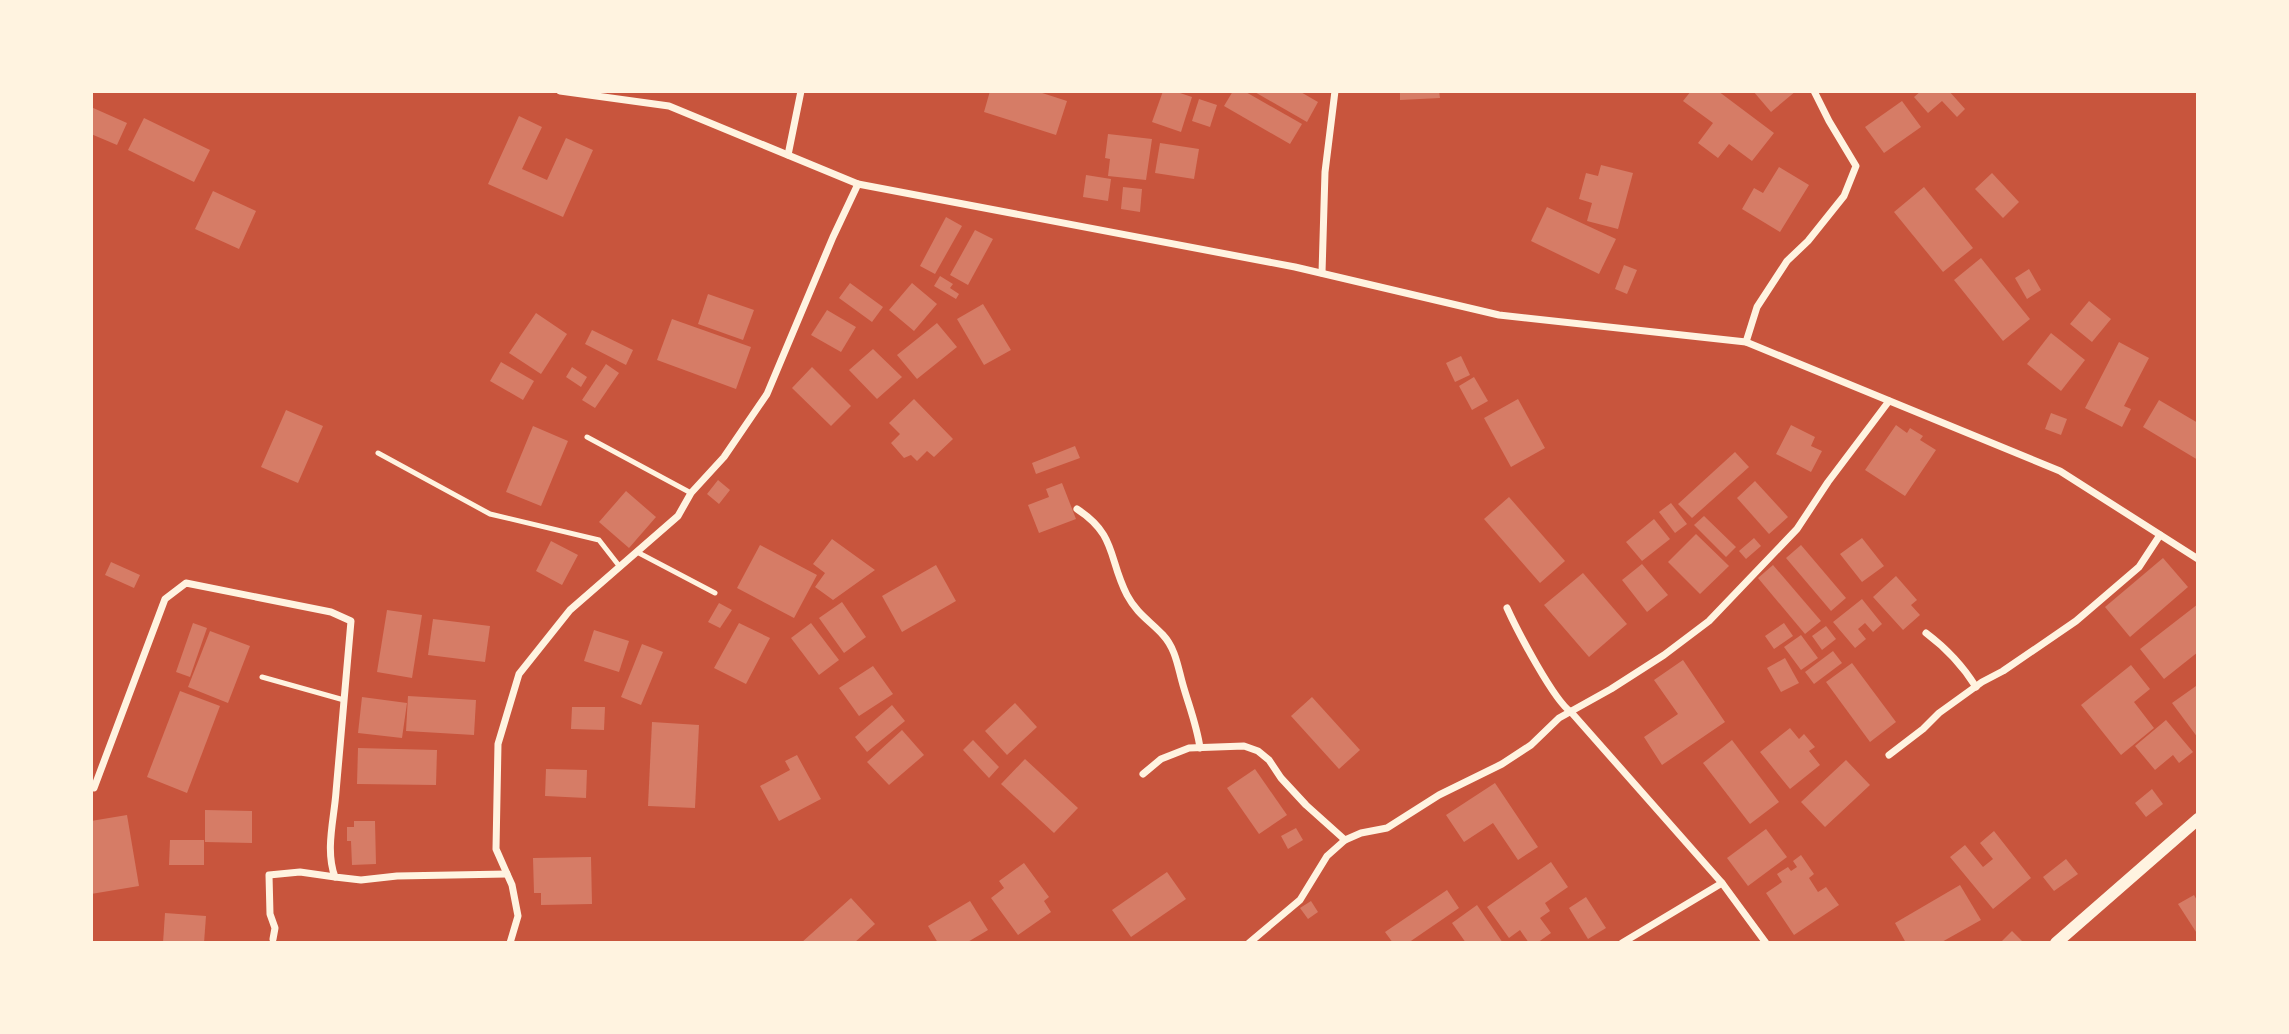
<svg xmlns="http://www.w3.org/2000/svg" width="2289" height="1034" font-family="'PT Sans',sans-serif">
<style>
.building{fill:#d67c66}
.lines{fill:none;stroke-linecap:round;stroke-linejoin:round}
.service{stroke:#fff3e0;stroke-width:5}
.minor{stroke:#fff3e0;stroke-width:7}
.tertiary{stroke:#fff3e0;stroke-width:12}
</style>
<rect width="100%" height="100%" fill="#c8553d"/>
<g class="building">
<polygon points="990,91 1036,91 1067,101 1056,135 984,112"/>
<polygon points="1163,91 1174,91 1192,97 1181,132 1152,122"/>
<polygon points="1233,91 1244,91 1302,124 1290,144 1224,106"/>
<polygon points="1253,91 1299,91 1318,102 1307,122"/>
<polygon points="1400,91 1439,91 1440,98 1400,100"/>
<polygon points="1691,91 1718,91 1774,133 1752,161 1729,144 1718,158 1698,143 1713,123 1683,101"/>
<polygon points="1753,91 1796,91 1771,112"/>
<polygon points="1921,91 1949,91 1965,109 1957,117 1942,101 1928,113 1914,97"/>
<polygon points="1199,99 1217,105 1210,127 1192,121"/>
<polygon points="1902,101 1921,127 1884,153 1865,127"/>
<polygon points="91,107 127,123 117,145 91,134"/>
<polygon points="519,116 542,127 522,169 547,180 566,138 593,150 563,217 488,184"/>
<polygon points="144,118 210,150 194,182 128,150"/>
<polygon points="1108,134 1152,139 1146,180 1108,176 1110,159 1105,158"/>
<polygon points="1160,143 1199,149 1194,179 1155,173"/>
<polygon points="1601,165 1633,173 1618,229 1587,221 1592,203 1579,199 1586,173 1598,176"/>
<polygon points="1779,167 1809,185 1780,232 1742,209 1754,188 1763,193"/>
<polygon points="1992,173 2019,202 2003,218 1975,189"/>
<polygon points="1086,175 1111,179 1108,201 1083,197"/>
<polygon points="1123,187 1142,189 1140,212 1121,209"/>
<polygon points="1924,187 1973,248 1943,272 1894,212"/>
<polygon points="213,191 256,211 239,249 195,229"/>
<polygon points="1547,207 1616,239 1599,274 1531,241"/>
<polygon points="946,217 962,226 935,274 920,266"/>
<polygon points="975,230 993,239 968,285 950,275"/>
<polygon points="1981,258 2030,319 2003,341 1954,280"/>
<polygon points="1624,265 1637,270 1627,294 1615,289"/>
<polygon points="2029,269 2041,290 2027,299 2015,278"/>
<polygon points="940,276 953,284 950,288 959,294 956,299 934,286"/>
<polygon points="850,283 883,307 872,322 839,298"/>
<polygon points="912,283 937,304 914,331 889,310"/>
<polygon points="708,294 754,310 743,340 698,324"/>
<polygon points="2089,301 2111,319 2092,342 2070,324"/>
<polygon points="983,304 1011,350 984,365 957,319"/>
<polygon points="827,310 856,327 841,352 811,335"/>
<polygon points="536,313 567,334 541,374 509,353"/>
<polygon points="672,319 751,347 736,389 657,360"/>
<polygon points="937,323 957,347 917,379 897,355"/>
<polygon points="592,330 633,350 626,365 585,344"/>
<polygon points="2051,333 2085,360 2061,391 2027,364"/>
<polygon points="2119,342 2149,358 2124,406 2131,409 2122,427 2085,408"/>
<polygon points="873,349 902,377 877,399 849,370"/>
<polygon points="1461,356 1470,375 1455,382 1446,363"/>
<polygon points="501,362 534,381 523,400 490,381"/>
<polygon points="606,364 619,373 595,408 582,400"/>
<polygon points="572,367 587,377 581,387 566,377"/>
<polygon points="812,367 851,406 831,426 792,388"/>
<polygon points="1474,377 1488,401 1472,410 1459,386"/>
<polygon points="914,399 953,439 934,457 927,451 917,461 911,455 904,458 891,443 900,434 889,423"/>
<polygon points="1518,399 1545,448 1511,467 1484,418"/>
<polygon points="2159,400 2198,423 2198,460 2143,427"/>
<polygon points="286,410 323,426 298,483 261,467"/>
<polygon points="2051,413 2067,419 2061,435 2045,429"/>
<polygon points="1791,425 1815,437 1811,446 1822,451 1811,472 1776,454"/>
<polygon points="1896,425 1907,433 1910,428 1923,436 1920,440 1936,450 1905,496 1865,470"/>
<polygon points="533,426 568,441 541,506 506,492"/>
<polygon points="1075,446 1080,458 1036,474 1032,463"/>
<polygon points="1735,452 1749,467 1692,518 1678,504"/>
<polygon points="718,480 730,490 719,504 707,494"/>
<polygon points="1755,481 1788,517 1769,534 1737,498"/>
<polygon points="1062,483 1076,519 1039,533 1028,505 1049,497 1046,489"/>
<polygon points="626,491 656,517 629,548 599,522"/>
<polygon points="1509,497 1565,561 1540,583 1484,519"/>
<polygon points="1671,503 1687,524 1675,533 1659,512"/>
<polygon points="1704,516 1736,547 1726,557 1694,525"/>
<polygon points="1654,519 1670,539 1642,561 1626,542"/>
<polygon points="1696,534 1729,566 1700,594 1668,562"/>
<polygon points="1754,538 1761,546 1746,559 1739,551"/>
<polygon points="1862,538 1884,566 1862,582 1840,554"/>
<polygon points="832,539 875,570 833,600 815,587 825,573 813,564"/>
<polygon points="551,541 578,555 562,585 536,571"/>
<polygon points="760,545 817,575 794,618 737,588"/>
<polygon points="1801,545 1846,598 1831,611 1786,558"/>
<polygon points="2163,558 2188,587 2130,637 2105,607"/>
<polygon points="111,562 140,575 134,588 105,575"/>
<polygon points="1642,564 1668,595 1647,612 1622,580"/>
<polygon points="936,565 956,601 902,632 882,596"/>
<polygon points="1773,565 1821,621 1805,634 1758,578"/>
<polygon points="1583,573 1627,624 1589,657 1544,605"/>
<polygon points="1896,576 1917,600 1911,605 1920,615 1903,630 1873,597"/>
<polygon points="1862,599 1882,624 1873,632 1865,623 1858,629 1866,639 1855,648 1833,622"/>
<polygon points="842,602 866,637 844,653 819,618"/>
<polygon points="719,603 732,610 720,628 708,622"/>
<polygon points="2198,604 2198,652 2164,679 2140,649"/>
<polygon points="387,610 422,615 412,678 377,672"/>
<polygon points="433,619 490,626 485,662 428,655"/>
<polygon points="193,623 207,628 190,677 176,672"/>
<polygon points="739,623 770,638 746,684 714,668"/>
<polygon points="811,623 839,660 819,675 791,638"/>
<polygon points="1784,623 1793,636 1774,649 1765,636"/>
<polygon points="1826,626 1836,639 1822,650 1812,636"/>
<polygon points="594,630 629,641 619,672 584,661"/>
<polygon points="210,631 250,646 228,703 188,687"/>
<polygon points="1801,635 1818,658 1801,670 1784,647"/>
<polygon points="642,644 663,652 641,705 621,697"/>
<polygon points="1833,651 1842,663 1814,684 1805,672"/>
<polygon points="1785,658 1799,683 1781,692 1767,668"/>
<polygon points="1683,660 1725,722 1662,765 1644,737 1678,714 1654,680"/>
<polygon points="1852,663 1896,722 1870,742 1826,682"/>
<polygon points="2131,665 2150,689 2134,702 2154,728 2121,755 2081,705"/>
<polygon points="873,666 893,694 859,716 839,688"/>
<polygon points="2196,686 2198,689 2198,738 2172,703"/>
<polygon points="180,691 220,706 187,793 147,777"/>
<polygon points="408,696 476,700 474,735 406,731"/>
<polygon points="362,697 407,703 402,738 358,733"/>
<polygon points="1312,697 1360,750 1339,769 1291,716"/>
<polygon points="1015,703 1037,727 1007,755 985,731"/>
<polygon points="892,705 905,721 867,752 855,737"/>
<polygon points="572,707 605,707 604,730 571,729"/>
<polygon points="2166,720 2193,752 2179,763 2173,755 2155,770 2135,746"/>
<polygon points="652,722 699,725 695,808 648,806"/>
<polygon points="1790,728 1799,739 1804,734 1815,747 1809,751 1820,765 1790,789 1760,752"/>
<polygon points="902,730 924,755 889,785 867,762"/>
<polygon points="973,740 999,767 989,778 963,750"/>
<polygon points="1732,740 1779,802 1750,824 1703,763"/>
<polygon points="358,748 437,750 436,785 357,784"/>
<polygon points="797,755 821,799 779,821 760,786 790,770 785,761"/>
<polygon points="1025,759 1078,808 1054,833 1001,784"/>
<polygon points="1846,760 1870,785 1825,827 1801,802"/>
<polygon points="546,769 587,770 586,798 545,796"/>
<polygon points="1255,769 1287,815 1259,834 1227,788"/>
<polygon points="1495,783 1538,847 1518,860 1493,823 1464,842 1446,815"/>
<polygon points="2152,789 2163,804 2146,817 2135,803"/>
<polygon points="205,810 252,811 252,843 205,842"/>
<polygon points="127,815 139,886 91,894 91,821"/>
<polygon points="354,821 375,821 376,864 352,865 351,841 347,841 347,827 354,827"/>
<polygon points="1296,828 1303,840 1288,849 1281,836"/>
<polygon points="1766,829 1787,857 1748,886 1727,858"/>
<polygon points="1994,831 2031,878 1993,909 1950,857 1965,845 1983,867 1993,859 1980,843"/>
<polygon points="170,840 204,840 204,865 169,865"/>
<polygon points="1801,855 1814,874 1809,878 1818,892 1826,887 1839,905 1794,935 1766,893 1782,882 1777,874 1788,867 1791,871 1797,867 1793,861"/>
<polygon points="591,857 592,904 541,905 541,893 534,893 533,858"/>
<polygon points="2066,859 2078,874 2054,891 2043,877"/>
<polygon points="1551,862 1568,887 1545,903 1550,911 1540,918 1551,933 1537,943 1529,943 1520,930 1509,938 1487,907"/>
<polygon points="1024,863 1049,897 1044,901 1051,912 1018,935 991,898 1004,888 999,881"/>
<polygon points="1167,872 1186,899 1131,937 1112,910"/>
<polygon points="1960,885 1981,920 1940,943 1906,943 1895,923"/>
<polygon points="1447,890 1459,908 1408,943 1393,943 1385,932"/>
<polygon points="2194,895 2198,902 2198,935 2178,904"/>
<polygon points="1586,897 1606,928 1588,939 1569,908"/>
<polygon points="851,898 875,924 854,943 801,943"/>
<polygon points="970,901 988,930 966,943 938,943 928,926"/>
<polygon points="1311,901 1318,912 1308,919 1300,908"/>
<polygon points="1477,905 1503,943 1466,943 1452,923"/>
<polygon points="165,913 206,916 204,943 163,943"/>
<polygon points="2012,931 2024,943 2004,943 2002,941"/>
</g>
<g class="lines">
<g class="service">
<polyline points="587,437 691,493"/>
<polyline points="378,453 490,514 599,540 620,567"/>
<polyline points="637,552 715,593"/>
<polyline points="262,677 344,700"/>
</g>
<g class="minor">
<polyline points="560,91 669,106 858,184 1295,267 1499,315 1746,342 2060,471 2198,559"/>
<polyline points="788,155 801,91"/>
<polyline points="1322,273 1325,172 1335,91"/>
<polyline points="1746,342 1757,307 1787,261 1808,241 1844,196 1856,166 1829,121 1814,91"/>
<path d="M1077,509C1117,535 1108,558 1127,595C1137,614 1150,621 1163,635C1176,649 1178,668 1183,685C1189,706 1197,726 1200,748"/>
<path d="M1507,608C1517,630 1554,701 1571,712L1722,883"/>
<path d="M1926,633C1946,648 1963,666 1976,687"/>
<polyline points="1889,755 1923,729 1939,713 1982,682 2003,671 2076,621 2139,567 2160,535"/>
<polyline points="1143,774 1161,759 1189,748 1244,746 1258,751 1269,760 1281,778 1306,805 1345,840"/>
<path d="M94,788L165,599L186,583L331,612L351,621C346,678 341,735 336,792C334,820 325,850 335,877L361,880L397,876L507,874"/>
<polyline points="273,939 275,928 270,914 269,875 300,872 335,877"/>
<polyline points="510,943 518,916 512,885 496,849 498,744 519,674 570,610 678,516 691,493 724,457 767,394 833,237 858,184"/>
<polyline points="1249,943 1300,900 1327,856 1345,840 1361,833 1387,828 1439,795 1502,764 1531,745 1559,718 1611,689 1664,655 1709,621 1797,529 1828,482 1889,401"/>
<polyline points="1622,943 1722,883 1766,943"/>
</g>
<polyline class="tertiary" points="2056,943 2198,819"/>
</g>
<rect width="2289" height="1034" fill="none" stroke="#fff3e0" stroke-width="186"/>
</svg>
